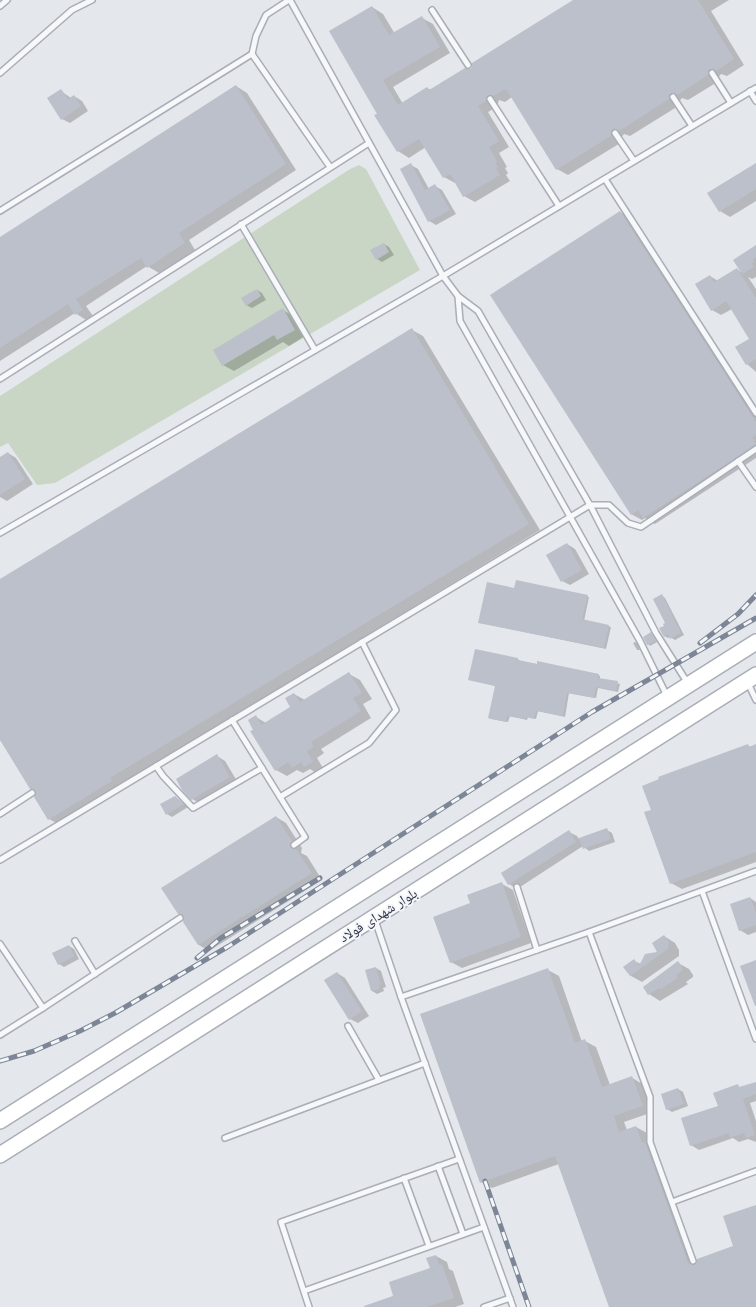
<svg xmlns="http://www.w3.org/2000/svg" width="756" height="1307" font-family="Arial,'Noto Naskh Arabic',sans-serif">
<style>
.green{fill:#c9d6c5}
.shadow{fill:#0003}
.building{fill:#bbc0ca}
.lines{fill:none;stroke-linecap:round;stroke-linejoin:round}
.lane-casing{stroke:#a9aeb7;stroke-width:8}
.secondary-casing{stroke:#a9aeb7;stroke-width:18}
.lane{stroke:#f7f8fa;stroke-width:5}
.secondary{stroke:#fff;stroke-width:15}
.rail-casing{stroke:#7d8696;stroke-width:5}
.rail{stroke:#f4f6f9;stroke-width:3;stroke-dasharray:9;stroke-linecap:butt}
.labels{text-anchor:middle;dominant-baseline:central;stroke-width:4;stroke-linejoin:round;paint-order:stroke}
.street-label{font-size:14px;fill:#2b3445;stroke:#f4f6f9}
</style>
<rect width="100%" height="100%" fill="#e4e7ec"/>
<polygon class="green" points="359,165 366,169 420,270 55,483 37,485 8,443 0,447 0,396 350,169"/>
<g class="shadow">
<polygon points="575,0 729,0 711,11 744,65 727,76 721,74 718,78 719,81 688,100 682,98 679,102 680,105 630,136 624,134 621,138 622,142 568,175 557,169 512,97 505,102 499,100 497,107 488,112 509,147 499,153 507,167 505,168 508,173 506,175 510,181 475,202 464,196 456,182 455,183 444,177 426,147 409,158 398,151 379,114 372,7 383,14 395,34 422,18 433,24 450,53 393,87 403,104 427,88 431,90 470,70"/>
<polygon points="236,86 247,93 296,170 189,240 195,250 159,273 147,266 86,306 93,316 86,320 75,313 0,361 0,239"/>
<polygon points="61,91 71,98 74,96 82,101 88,111 70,123 62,119"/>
<polygon points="411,165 418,169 429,189 435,186 442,190 456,214 436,225 429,221"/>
<polygon points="756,165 756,201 730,217 720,211"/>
<polygon points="620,212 631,219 756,413 756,458 655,524 645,518 642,520 631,514"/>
<polygon points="384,244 389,247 394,255 382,262 377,259"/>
<polygon points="756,249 756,277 752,279 748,277 756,289 756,372 747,364 751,339 732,309 721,315 712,310 710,276 718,281 737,269 741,272"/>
<polygon points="257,290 262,293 266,300 252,308 246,305"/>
<polygon points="283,310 293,316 305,336 289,346 283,342 234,371 223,365"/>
<polygon points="412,330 423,336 540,530 120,785 60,825 49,819 37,792 30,788 1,740 0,741 0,580"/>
<polygon points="8,453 16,458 33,484 7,501 0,497 0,458"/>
<polygon points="567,544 575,549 589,574 570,585 562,581"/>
<polygon points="515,590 589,597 584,621 611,627 606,649 481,623"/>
<polygon points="662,596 665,598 684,635 675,640 670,637 668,638 664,636 667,623"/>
<polygon points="651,634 657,642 650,646 648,644"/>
<polygon points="635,642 637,643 640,650 637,650 633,643"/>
<polygon points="518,659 520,661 598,675 600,676 600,679 620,684 618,692 598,688 596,698 569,693 565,717 538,711 536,719 528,717 527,720 510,716 508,722 491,719 489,718 496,686 470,680"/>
<polygon points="349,674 360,680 372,699 363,704 371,718 321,749 324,753 317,758 323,768 316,773 310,769 303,773 297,770 287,776 276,770 255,730 256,717 266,723 292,707 294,694 305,700"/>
<polygon points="747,745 751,747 756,745 756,862 682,889 671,883 652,810"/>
<polygon points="217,756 225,761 237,781 200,803 192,799"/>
<polygon points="175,797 188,807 172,817 167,814"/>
<polygon points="276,817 286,823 302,848 301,853 307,856 322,880 209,951 199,945 185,917 179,913"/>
<polygon points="607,830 612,833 615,842 589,851 583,846 517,889 509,884 569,832 577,836 579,839"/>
<polygon points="502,884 513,890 531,943 462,968 451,962 472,904"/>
<polygon points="750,898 756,902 756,932 748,935 740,930"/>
<polygon points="664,936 675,943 679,950 679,956 642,982 631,976 625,967 634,961 641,964 660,952"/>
<polygon points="69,946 74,949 79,959 64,967 59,964"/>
<polygon points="678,963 689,969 693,975 693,977 686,982 688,984 660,1001 649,994 644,987"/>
<polygon points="376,968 381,971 386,987 383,988 384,991 377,994 372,991"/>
<polygon points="548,970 559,976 582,1042 585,1041 596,1047 610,1085 631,1077 642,1084 653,1112 624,1122 627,1130 636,1127 647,1133 652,1148 655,1150 697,1268 735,1247 756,1207 756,1307 610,1307 559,1164 492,1188 481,1182"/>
<polygon points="337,973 345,978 369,1016 358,1023 350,1019"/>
<polygon points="756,1083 756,1101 750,1103 756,1121 756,1142 748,1139 739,1142 733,1138 699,1150 691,1145 719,1107 738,1086 742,1088"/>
<polygon points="678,1089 683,1092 688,1106 672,1112 667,1109"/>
<polygon points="436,1256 447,1262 449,1269 453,1271 464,1304 455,1307 364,1307 395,1296 431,1269"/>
</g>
<g class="building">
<polygon points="573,0 698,0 734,59 716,71 710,69 708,71 708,75 677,95 671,93 669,95 669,99 619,131 613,129 611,132 611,136 556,170 506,89 493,96 488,95 486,101 478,106 499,141 489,147 497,161 495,162 498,167 496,168 500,175 463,197 450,174 443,178 419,139 397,152 374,115 377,114 329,31 372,6 389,35 422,16 440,47 383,80 398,105 427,87 429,90 465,68 470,69 472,67 472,63"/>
<polygon points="236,85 286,164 179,233 185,243 147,268 141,258 76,299 83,310 75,315 68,304 0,348 0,237"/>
<polygon points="61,89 68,99 74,95 81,106 61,120 47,98"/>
<polygon points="411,163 425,190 435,184 450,210 428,222 400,169"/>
<polygon points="756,163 756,189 719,212 707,193"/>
<polygon points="620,211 756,422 756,435 752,437 756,445 643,518 638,510 631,515 490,295"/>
<polygon points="384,243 389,252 376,260 370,250"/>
<polygon points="756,245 756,257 753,259 754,262 751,263 754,267 742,274 733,260"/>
<polygon points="737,268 756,298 756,359 746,365 735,347 749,339 726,301 711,311 695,284 710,275 714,282"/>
<polygon points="257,289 261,296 246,306 241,298"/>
<polygon points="283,308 295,330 277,340 274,335 222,366 213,350"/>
<polygon points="412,328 529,524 110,778 112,781 48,820 34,797 36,791 34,789 30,789 0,740 0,579"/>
<polygon points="8,452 25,479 0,495 0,457"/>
<polygon points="567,543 582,570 561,582 546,555"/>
<polygon points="516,580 588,595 582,619 609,625 604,648 478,623 487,582 514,588"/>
<polygon points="662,594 681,633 670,639 668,634 664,637 659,628 664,626 663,624 665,623 653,599"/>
<polygon points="651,632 656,641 647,645 643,637"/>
<polygon points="475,649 518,658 518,660 537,664 537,661 599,674 598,678 618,681 616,691 596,687 594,698 567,693 563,716 536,711 534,719 526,717 525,719 507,716 506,722 488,718 495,686 468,680"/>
<polygon points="349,672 362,693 353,698 361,711 311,742 314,747 307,751 313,762 304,767 301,762 292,768 288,762 275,771 250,731 253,730 248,720 256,715 261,725 290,707 285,698 294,693 300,702"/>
<polygon points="748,744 749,747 756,744 756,852 670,884 644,812 651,810 642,786 659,779 658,777"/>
<polygon points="217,754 230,777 191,800 182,790 176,779"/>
<polygon points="175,796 184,804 166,815 160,804"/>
<polygon points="276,816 292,841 290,847 293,849 296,849 312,873 198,945 183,922 184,916 182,914 178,914 161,888"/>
<polygon points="607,828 611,839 583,849 579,838"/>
<polygon points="569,830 576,842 508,885 501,873"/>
<polygon points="502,882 521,937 450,963 433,917 470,903 467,895"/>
<polygon points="750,897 756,913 756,925 739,931 730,904"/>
<polygon points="664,935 669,942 668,949 630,976 623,967 634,959 639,966 645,954 657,952 652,943"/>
<polygon points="69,945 74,956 58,965 52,953"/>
<polygon points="756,960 756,1006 755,1006 740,966"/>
<polygon points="678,961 682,967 682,971 676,975 678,978 660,990 659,988 648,995 643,987"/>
<polygon points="376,967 381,985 379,986 380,989 371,991 365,970"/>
<polygon points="548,968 575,1043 585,1039 602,1087 632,1076 643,1106 614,1116 619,1132 636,1126 642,1143 645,1142 688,1263 694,1265 697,1263 697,1259 733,1246 723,1216 756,1205 756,1307 609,1307 555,1156 480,1183 420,1014"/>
<polygon points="337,972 362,1011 349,1020 324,980"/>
<polygon points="756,1082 756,1094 743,1099 755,1135 746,1138 744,1133 730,1138 729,1133 690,1146 681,1118 718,1106 713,1093 738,1084 739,1087"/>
<polygon points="678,1088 684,1104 666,1110 661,1094"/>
<polygon points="436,1255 439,1265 442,1264 454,1298 427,1307 364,1307 364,1306 393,1296 389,1282 430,1268 426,1258"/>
</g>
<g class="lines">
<defs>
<g id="lane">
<polyline points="290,0 443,276 756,88"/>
<polyline points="0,6 7,0"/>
<polyline points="432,10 468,65"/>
<polyline points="252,54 330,167"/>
<polyline points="0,73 72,10 92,0"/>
<polyline points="712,73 731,103"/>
<polyline points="750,91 756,101"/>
<polyline points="673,97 692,126"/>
<polyline points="490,99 559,206"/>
<polyline points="615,133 634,161"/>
<polyline points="605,179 756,413"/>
<polyline points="0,211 252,54 256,36 266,15 289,0"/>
<polyline points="241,224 315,350"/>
<polyline points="0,379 369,143"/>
<polyline points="738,461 756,487"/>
<polyline points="0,533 443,276 458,296"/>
<polyline points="747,681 756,700"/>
<polyline points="667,696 640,641 460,321 458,296 478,311 590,505 656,633 687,682"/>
<polyline points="232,720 280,797 369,743 396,710 362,642"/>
<polyline points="156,766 163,776 193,808 262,768"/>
<polyline points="280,797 305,837 294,845"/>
<polyline points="0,814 32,793"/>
<polyline points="0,860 590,505 609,505 628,523 641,527 756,449"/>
<polyline points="517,887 537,950"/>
<polyline points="702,891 756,1039"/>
<polyline points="375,920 401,997 513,1307"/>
<polyline points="589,932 650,1097 650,1142 693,1261"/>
<polyline points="75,941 95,974"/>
<polyline points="0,944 43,1008 0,1035"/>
<polyline points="401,997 589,932 756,871"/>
<polyline points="43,1008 180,918"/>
<polyline points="348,1026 379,1080"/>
<polyline points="225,1138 425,1063"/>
<polyline points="438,1166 463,1234"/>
<polyline points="404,1178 429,1246"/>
<polyline points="672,1202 756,1171"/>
<polyline points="304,1291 484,1227"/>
<polyline points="309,1307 281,1222 459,1159"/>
<polyline points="484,1307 510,1298"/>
</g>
<g id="secondary">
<polyline points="0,1121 756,642"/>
<polyline points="0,1155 756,675"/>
</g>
</defs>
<use href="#lane" class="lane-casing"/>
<use href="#secondary" class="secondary-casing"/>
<use href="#lane" class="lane"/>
<use href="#secondary" class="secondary"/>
<defs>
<g id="rail">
<polyline points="700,643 738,614 756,595"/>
<polyline points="197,958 221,938 320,878"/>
<polyline points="0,1061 34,1051 80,1031 115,1013 229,946 592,712 756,618"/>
<polyline points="485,1181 529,1307"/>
</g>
</defs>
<use href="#rail" class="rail-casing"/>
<use href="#rail" class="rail"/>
</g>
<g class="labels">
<g class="street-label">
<text transform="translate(378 915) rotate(-32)">بلوار شهدای فولاد</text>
</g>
</g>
</svg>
